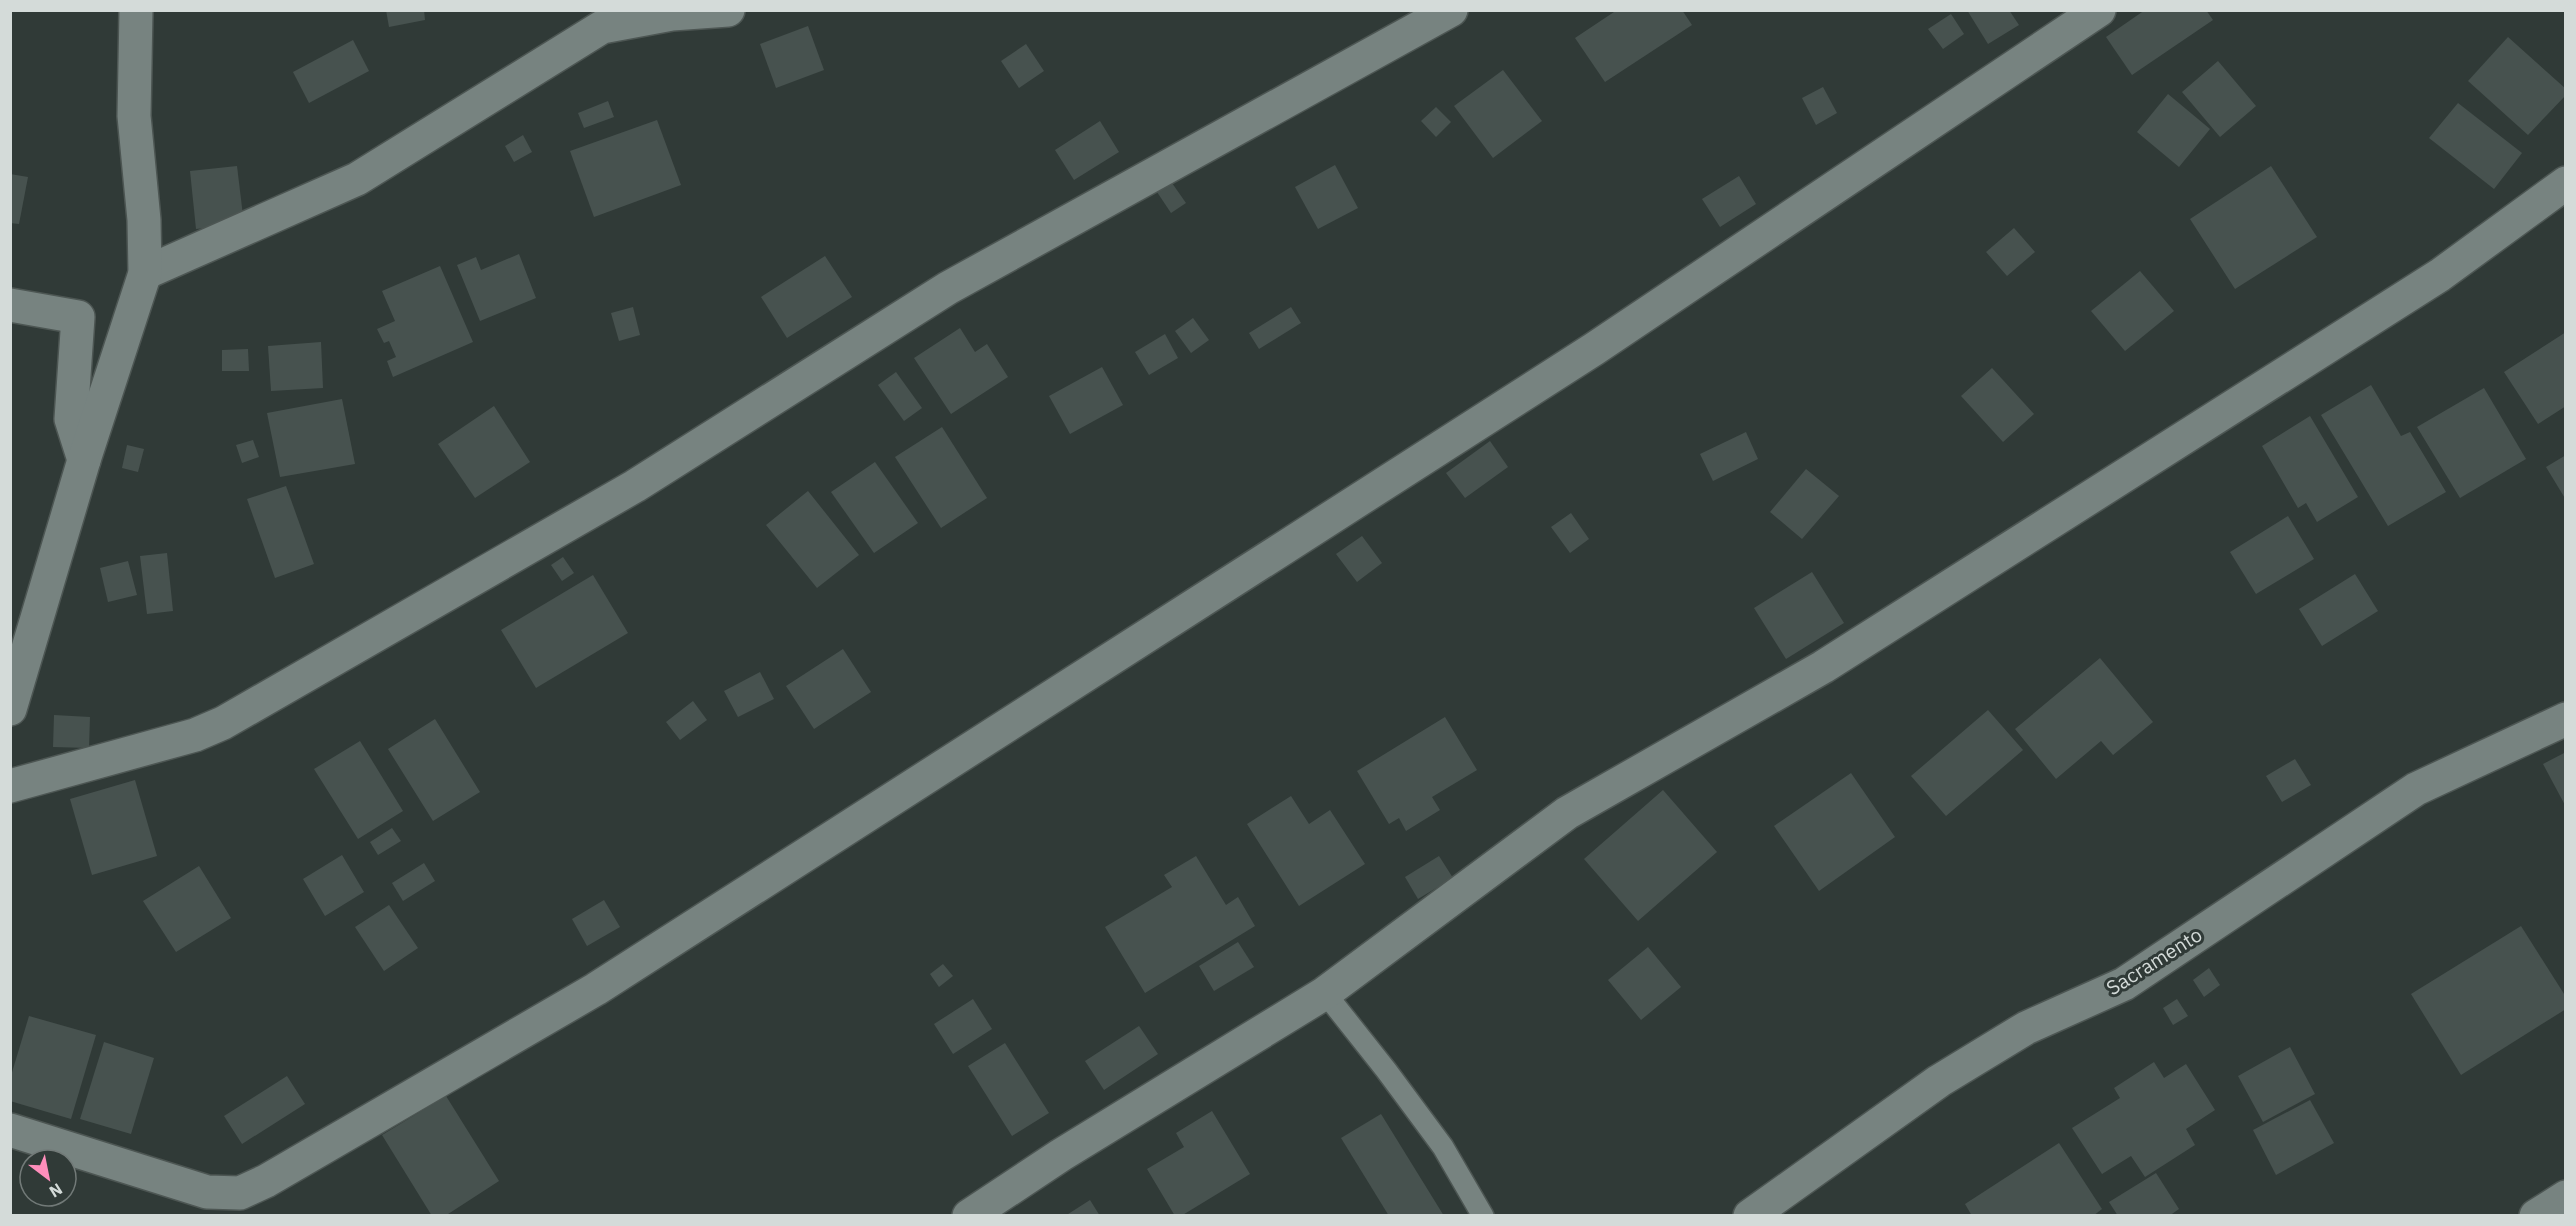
<svg xmlns="http://www.w3.org/2000/svg" width="2576" height="1226" font-family="'IBM Plex Sans',sans-serif">
<style>
.building{fill:#47524f}
.lines{fill:none;stroke-linecap:round;stroke-linejoin:round}
.service-casing{stroke:#4d5653;stroke-width:24}
.minor-casing{stroke:#4d5653;stroke-width:36}
.service{stroke:#778380;stroke-width:21}
.minor{stroke:#778380;stroke-width:33}
.labels{text-anchor:middle;dominant-baseline:central;stroke-width:6;stroke-linejoin:round;paint-order:stroke}
.street-label{font-size:20px;fill:#d4dbd9;stroke:#303a37}
</style>
<rect width="100%" height="100%" fill="#303a37"/>
<g class="building">
<polygon points="386,10 424,10 425,20 389,27"/>
<polygon points="1617,10 1682,10 1692,25 1605,82 1575,38"/>
<polygon points="1967,10 2009,10 2019,25 1988,44"/>
<polygon points="2145,10 2206,10 2213,20 2132,75 2106,37"/>
<polygon points="1951,14 1964,34 1943,49 1928,29"/>
<polygon points="808,26 824,70 776,88 760,44"/>
<polygon points="2508,37 2566,89 2566,95 2528,135 2468,81"/>
<polygon points="353,40 369,71 309,103 293,72"/>
<polygon points="1026,44 1044,71 1019,88 1001,61"/>
<polygon points="2218,61 2256,106 2220,137 2182,92"/>
<polygon points="1503,70 1542,121 1493,158 1454,106"/>
<polygon points="1823,87 1837,113 1816,125 1802,98"/>
<polygon points="2168,94 2210,129 2179,167 2137,132"/>
<polygon points="608,101 614,117 584,128 578,113"/>
<polygon points="2458,103 2522,153 2494,189 2429,138"/>
<polygon points="1436,107 1451,122 1436,137 1421,121"/>
<polygon points="657,120 681,185 594,217 570,151"/>
<polygon points="1100,121 1119,152 1074,180 1055,150"/>
<polygon points="523,135 532,152 514,162 505,146"/>
<polygon points="1335,165 1358,208 1318,229 1295,187"/>
<polygon points="237,166 244,224 196,229 190,171"/>
<polygon points="2271,166 2317,237 2235,289 2190,219"/>
<polygon points="10,174 28,177 19,224 10,223"/>
<polygon points="1739,176 1756,204 1720,227 1702,199"/>
<polygon points="1172,183 1186,203 1171,213 1157,192"/>
<polygon points="2014,228 2035,252 2007,276 1986,252"/>
<polygon points="519,254 536,298 480,321 457,265 476,257 481,270"/>
<polygon points="825,256 852,297 787,338 761,297"/>
<polygon points="440,266 473,342 393,377 387,361 396,357 389,341 384,343 377,329 395,321 382,291"/>
<polygon points="2140,271 2174,311 2125,351 2091,311"/>
<polygon points="633,307 640,335 619,341 611,313"/>
<polygon points="1291,307 1301,323 1259,349 1249,333"/>
<polygon points="1193,318 1209,340 1191,353 1175,331"/>
<polygon points="960,328 975,352 987,344 1008,377 951,414 914,358"/>
<polygon points="2566,332 2566,406 2538,424 2504,372"/>
<polygon points="1165,334 1178,358 1149,375 1135,352"/>
<polygon points="321,342 323,388 271,391 268,346"/>
<polygon points="248,349 249,371 222,371 222,350"/>
<polygon points="1102,367 1123,405 1070,434 1049,396"/>
<polygon points="1992,368 2034,414 2003,442 1961,396"/>
<polygon points="896,372 922,408 904,421 878,385"/>
<polygon points="2371,385 2401,436 2410,432 2446,492 2388,526 2321,415"/>
<polygon points="2484,388 2526,459 2460,498 2417,427"/>
<polygon points="342,399 355,464 280,477 267,413"/>
<polygon points="494,406 530,462 475,498 438,444"/>
<polygon points="2310,416 2358,497 2317,522 2306,503 2298,508 2262,446"/>
<polygon points="942,427 987,498 941,528 895,457"/>
<polygon points="1746,432 1758,459 1713,481 1700,454"/>
<polygon points="253,440 259,457 242,463 236,445"/>
<polygon points="1490,441 1508,467 1465,498 1446,473"/>
<polygon points="127,445 144,449 138,472 122,468"/>
<polygon points="2566,455 2566,500 2546,467"/>
<polygon points="875,462 918,523 874,553 831,492"/>
<polygon points="1806,469 1839,496 1802,539 1770,512"/>
<polygon points="286,486 314,564 275,578 247,499"/>
<polygon points="808,491 859,555 817,588 766,525"/>
<polygon points="1571,513 1589,539 1570,553 1551,527"/>
<polygon points="2288,516 2314,559 2256,594 2230,552"/>
<polygon points="1362,536 1382,563 1357,582 1336,554"/>
<polygon points="167,553 173,611 147,614 140,556"/>
<polygon points="563,557 574,573 562,581 551,565"/>
<polygon points="128,561 137,595 108,602 100,568"/>
<polygon points="1812,572 1844,623 1786,659 1754,608"/>
<polygon points="2355,574 2378,611 2322,646 2299,609"/>
<polygon points="593,575 628,633 536,688 501,630"/>
<polygon points="843,649 871,692 814,729 786,686"/>
<polygon points="2100,658 2153,722 2113,755 2101,741 2056,779 2015,729"/>
<polygon points="760,672 774,699 738,717 724,691"/>
<polygon points="693,701 707,720 680,740 666,722"/>
<polygon points="1988,710 2023,750 1946,816 1911,776"/>
<polygon points="54,715 90,717 89,748 53,747"/>
<polygon points="1445,717 1477,770 1432,797 1440,810 1406,831 1399,818 1389,824 1357,771"/>
<polygon points="435,719 480,792 433,821 388,749"/>
<polygon points="360,741 403,811 358,839 314,769"/>
<polygon points="2566,752 2566,807 2543,764"/>
<polygon points="2295,759 2311,785 2282,802 2266,776"/>
<polygon points="1851,773 1895,837 1819,891 1774,826"/>
<polygon points="135,780 157,856 92,875 70,799"/>
<polygon points="1663,790 1717,852 1638,921 1584,859"/>
<polygon points="1291,796 1309,824 1330,810 1365,864 1299,906 1247,824"/>
<polygon points="392,828 401,841 378,855 370,842"/>
<polygon points="342,855 364,892 325,916 303,879"/>
<polygon points="1196,856 1226,905 1238,897 1255,926 1145,993 1105,927 1172,887 1164,875"/>
<polygon points="1439,856 1453,878 1418,899 1405,877"/>
<polygon points="424,863 435,881 403,901 392,883"/>
<polygon points="199,866 231,918 176,952 143,901"/>
<polygon points="604,900 620,927 587,946 572,919"/>
<polygon points="389,905 418,948 384,971 355,927"/>
<polygon points="2521,926 2566,997 2566,1009 2461,1075 2411,994"/>
<polygon points="1238,942 1254,967 1214,991 1199,966"/>
<polygon points="1648,947 1681,987 1641,1020 1608,980"/>
<polygon points="943,964 953,976 939,987 930,974"/>
<polygon points="2209,968 2220,985 2204,997 2193,980"/>
<polygon points="973,999 992,1029 953,1054 934,1024"/>
<polygon points="2177,999 2188,1016 2173,1025 2163,1008"/>
<polygon points="29,1016 96,1035 71,1119 10,1101 10,1079"/>
<polygon points="1139,1026 1158,1054 1104,1090 1085,1061"/>
<polygon points="104,1042 154,1058 131,1134 80,1119"/>
<polygon points="1005,1043 1049,1113 1012,1136 968,1066"/>
<polygon points="2290,1047 2315,1094 2263,1122 2238,1076"/>
<polygon points="2154,1062 2164,1078 2186,1064 2215,1110 2186,1129 2195,1145 2145,1177 2131,1156 2102,1174 2072,1128 2120,1098 2114,1088"/>
<polygon points="287,1076 305,1104 242,1144 224,1116"/>
<polygon points="446,1096 499,1181 445,1216 432,1216 382,1135"/>
<polygon points="2310,1100 2334,1143 2276,1175 2253,1130"/>
<polygon points="1212,1111 1250,1174 1181,1216 1175,1216 1147,1169 1184,1147 1176,1133"/>
<polygon points="1381,1114 1444,1216 1389,1216 1341,1138"/>
<polygon points="2059,1143 2102,1209 2093,1216 1972,1216 1965,1204"/>
<polygon points="2156,1173 2179,1209 2169,1216 2118,1216 2109,1202"/>
<polygon points="1090,1200 1100,1216 1065,1216"/>
</g>
<g class="lines">
<defs>
<polyline id="service" points="1325,993 1386,1070 1443,1147 1483,1216"/>
<g id="minor">
<polyline points="145,273 357,179 602,27 672,14 728,10"/>
<polyline points="10,305 78,317 71,419 84,460"/>
<polyline points="10,709 84,460 145,273 144,220 134,116 136,10"/>
<polyline points="10,786 195,735 223,723 635,486 948,288 1451,10"/>
<polyline points="10,1130 207,1192 240,1193 266,1181 596,989 1594,349 2099,10"/>
<polyline points="969,1216 1061,1155 1325,993 1567,813 1823,667 2440,275 2566,183"/>
<polyline points="1750,1216 1939,1081 2026,1028 2124,984 2416,789 2566,719"/>
<polyline points="2536,1216 2566,1197"/>
</g>
</defs>
<use href="#service" class="service-casing"/>
<use href="#minor" class="minor-casing"/>
<use href="#service" class="service"/>
<use href="#minor" class="minor"/>
</g>
<g class="labels">
<g class="street-label">
<text transform="translate(2154 961) rotate(-32)">Sacramento</text>
</g>
</g>
<rect width="2576" height="1226" fill="none" stroke="#d4dbd9" stroke-width="24"/>
<g transform="translate(48 1178) rotate(148)"><circle r="28" fill="#303a37" stroke="#727a78" stroke-width="1.5"/>
<path d="M0-4.5L10 22L0 15L-10 22Z" fill="#fe8ebb"/>
<text y="-9" font-size="16" font-weight="bold" text-anchor="middle" fill="#d4dbd9">N</text>
</g>
</svg>
